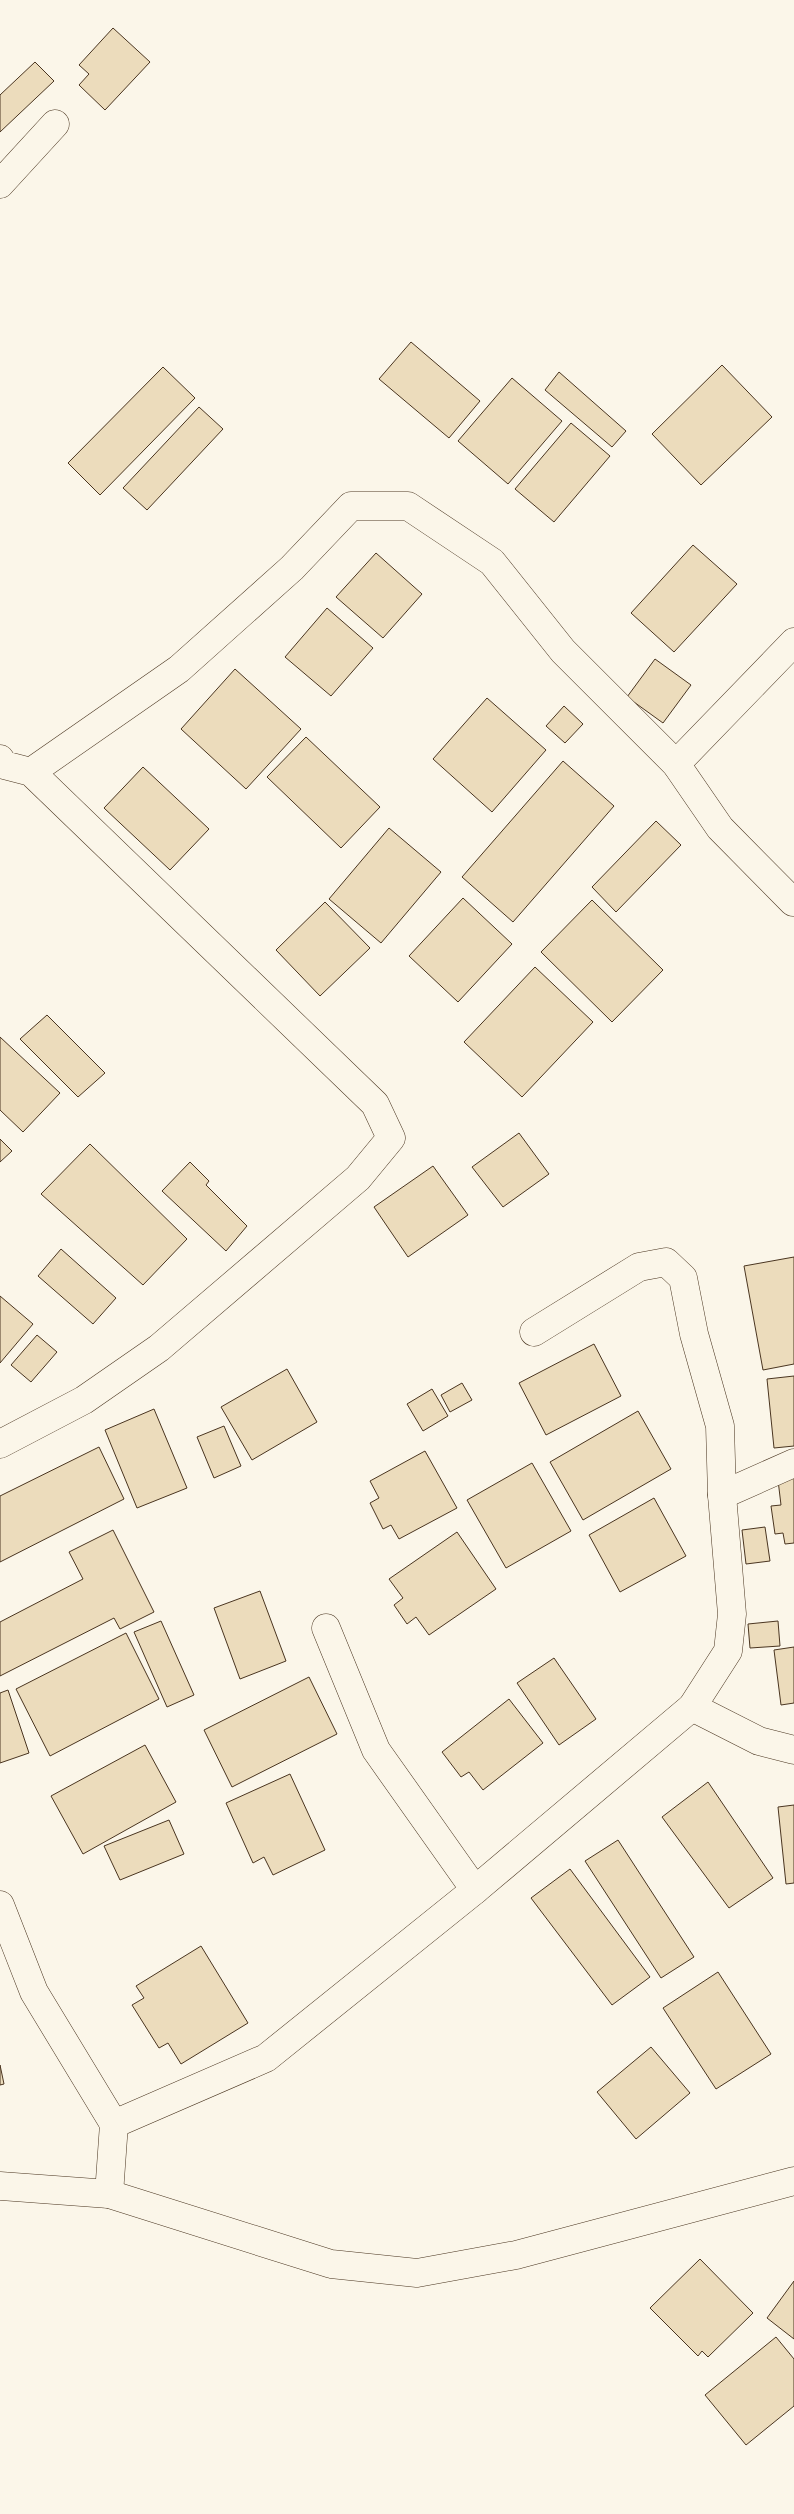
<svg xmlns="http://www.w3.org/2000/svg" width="794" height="2514" font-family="'Public Sans',sans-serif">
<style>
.building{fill:#ecdcbc;stroke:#4a3520}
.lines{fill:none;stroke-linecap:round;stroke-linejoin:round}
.street-casing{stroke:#4a3520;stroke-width:29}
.street{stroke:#fbf6e9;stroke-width:28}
</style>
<rect width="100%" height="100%" fill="#fbf6e9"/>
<g class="building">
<polygon points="113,28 150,62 105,110 79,85 89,74 79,65"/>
<polygon points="35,62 54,81 0,132 0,95"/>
<polygon points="411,342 480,401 449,438 379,379"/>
<polygon points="722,365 772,417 701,485 652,434"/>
<polygon points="163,367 195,398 100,495 68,463"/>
<polygon points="559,372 626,431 612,447 545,390"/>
<polygon points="512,378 562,421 508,484 458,441"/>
<polygon points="199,407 223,429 147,510 123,488"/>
<polygon points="571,423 610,456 554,522 515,489"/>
<polygon points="693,545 737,584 674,652 631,613"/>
<polygon points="376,553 422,594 383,638 336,597"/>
<polygon points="327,608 373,648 331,696 285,657"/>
<polygon points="655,659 691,685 663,723 627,697"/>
<polygon points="235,669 301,729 246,789 181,729"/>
<polygon points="487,698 546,750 492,812 433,759"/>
<polygon points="564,706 583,724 565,743 546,726"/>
<polygon points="306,737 380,807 341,848 267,777"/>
<polygon points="563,761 614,806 513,922 462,877"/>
<polygon points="143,767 209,829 170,870 104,808"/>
<polygon points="656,821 681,845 616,912 592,887"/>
<polygon points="389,828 441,872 381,943 329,899"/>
<polygon points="463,898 512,944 458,1002 409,956"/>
<polygon points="592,900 663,970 612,1022 541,952"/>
<polygon points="325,902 370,948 320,996 276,950"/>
<polygon points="535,967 593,1022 522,1097 464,1042"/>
<polygon points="47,1015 105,1073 78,1097 20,1039"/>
<polygon points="0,1037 60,1093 23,1132 0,1110"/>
<polygon points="519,1133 549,1174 503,1207 472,1167"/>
<polygon points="0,1139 12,1151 0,1162"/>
<polygon points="90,1144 187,1239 143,1285 41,1194"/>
<polygon points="190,1162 209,1181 206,1185 247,1226 226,1251 162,1191"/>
<polygon points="433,1166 468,1215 408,1257 374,1207"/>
<polygon points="61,1249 116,1298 93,1324 38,1276"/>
<polygon points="794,1257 794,1364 763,1370 744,1266"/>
<polygon points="0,1296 33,1324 0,1363"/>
<polygon points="37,1335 57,1352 31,1382 11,1365"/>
<polygon points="594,1344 621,1396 546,1435 519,1383"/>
<polygon points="287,1369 317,1422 252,1460 221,1407"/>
<polygon points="794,1376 794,1446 774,1448 767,1379"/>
<polygon points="462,1383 472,1400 450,1412 441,1395"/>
<polygon points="432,1389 448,1416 423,1431 407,1404"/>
<polygon points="154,1409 187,1488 137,1508 105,1430"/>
<polygon points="638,1411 671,1469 583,1520 550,1462"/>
<polygon points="224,1426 241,1466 214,1478 197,1437"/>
<polygon points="99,1447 124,1499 0,1562 0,1496"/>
<polygon points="425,1451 457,1508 399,1539 391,1525 383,1529 370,1503 379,1498 370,1481"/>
<polygon points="532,1463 571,1531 506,1568 467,1500"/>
<polygon points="794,1477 794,1543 785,1544 783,1533 775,1534 771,1506 781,1505 778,1480"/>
<polygon points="654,1498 686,1556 620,1592 589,1535"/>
<polygon points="765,1527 770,1561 746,1564 742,1530"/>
<polygon points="113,1530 154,1612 120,1629 114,1618 0,1676 0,1622 83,1579 69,1552"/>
<polygon points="457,1532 496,1589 429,1635 416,1617 407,1624 394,1605 403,1598 389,1579"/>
<polygon points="260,1591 286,1661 240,1679 214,1608"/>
<polygon points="161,1621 194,1695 167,1707 134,1632"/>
<polygon points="778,1621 780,1646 750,1648 748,1624"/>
<polygon points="126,1633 159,1699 50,1756 16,1689"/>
<polygon points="794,1647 794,1703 781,1705 774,1650"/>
<polygon points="554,1658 596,1719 559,1745 517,1683"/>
<polygon points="309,1677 337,1734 232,1787 204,1730"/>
<polygon points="8,1690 29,1753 0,1763 0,1693"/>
<polygon points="509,1699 543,1743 483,1790 469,1772 461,1777 442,1752"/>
<polygon points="145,1745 176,1802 83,1854 51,1796"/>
<polygon points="290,1774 325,1850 273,1875 264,1857 253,1863 226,1803"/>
<polygon points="708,1782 773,1878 729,1908 662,1817"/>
<polygon points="794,1805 794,1883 786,1884 778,1807"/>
<polygon points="169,1820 184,1854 120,1880 104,1846"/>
<polygon points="618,1840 694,1957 661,1978 585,1861"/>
<polygon points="570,1869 650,1977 612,2005 531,1898"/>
<polygon points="201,1946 248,2023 181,2064 168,2043 159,2048 132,2005 144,1998 136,1986"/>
<polygon points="718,1972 771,2054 716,2089 663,2008"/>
<polygon points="651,2047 690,2093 636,2139 597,2092"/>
<polygon points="0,2065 4,2084 0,2085"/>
<polygon points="700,2259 753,2313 708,2357 702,2351 698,2356 650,2308"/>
<polygon points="794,2281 794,2339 767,2318"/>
<polygon points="776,2337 794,2359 794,2406 746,2445 705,2395"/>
</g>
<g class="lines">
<defs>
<g id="street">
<polyline points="0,184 55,124"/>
<polyline points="0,759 4,765 31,772 375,1104 391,1138 358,1178 159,1348 84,1400 0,1444"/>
<polyline points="676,764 794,642"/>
<polyline points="31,772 179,669 292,568 351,506 408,506 492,562 563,651 676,764 720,828 793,902"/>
<polyline points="722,1495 794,1463"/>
<polyline points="326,1628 376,1750 475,1890"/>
<polyline points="692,1707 759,1741 794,1750"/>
<polyline points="0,1905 34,1992 114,2124"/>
<polyline points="0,2186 109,2194 331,2264 417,2273 516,2255 794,2181"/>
<polyline points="109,2194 114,2124 266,2058 475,1890 692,1707 728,1651 732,1614 722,1495 720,1426 694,1334 683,1278 666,1262 639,1267 534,1332"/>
</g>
</defs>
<use href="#street" class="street-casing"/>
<use href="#street" class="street"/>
</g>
</svg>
